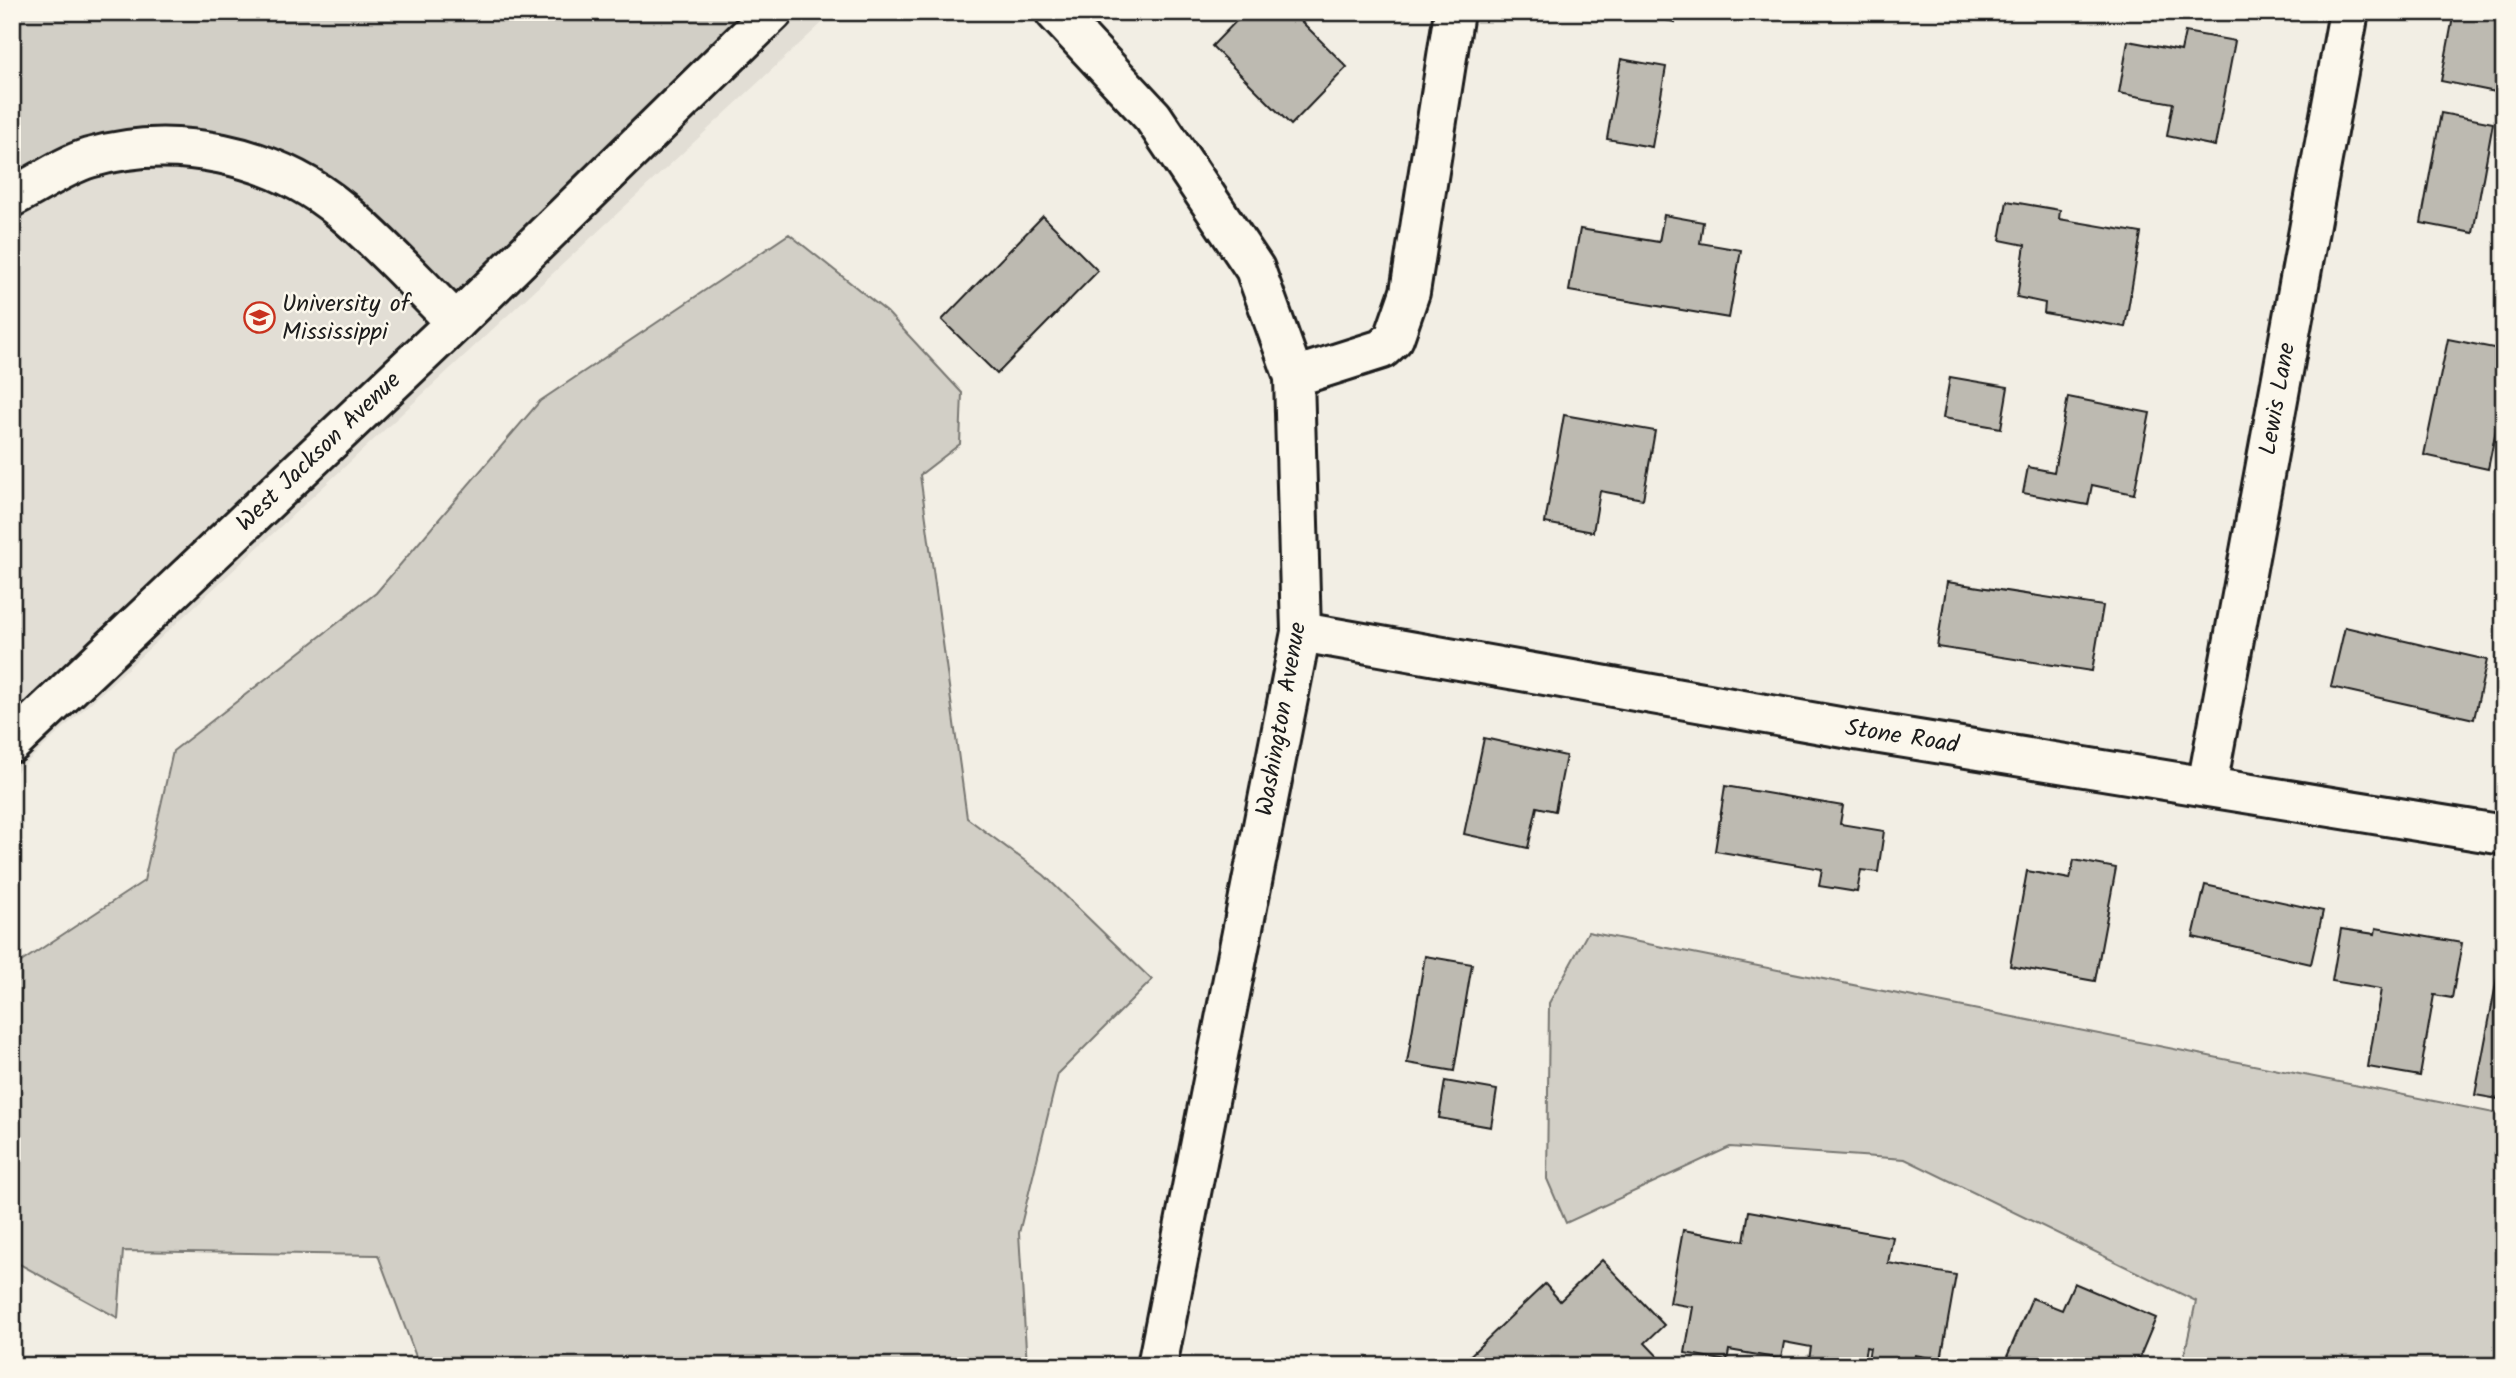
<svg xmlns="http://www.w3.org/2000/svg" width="2516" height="1378" font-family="Kalam,sans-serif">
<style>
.built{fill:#e2ded5}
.green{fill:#d2cfc6;stroke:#777671;stroke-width:2}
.building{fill:#bdbab1;stroke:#1c1c1c;stroke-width:2}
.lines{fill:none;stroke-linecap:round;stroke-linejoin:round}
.minor-casing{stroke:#1c1c1c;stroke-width:44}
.major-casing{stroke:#1c1c1c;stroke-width:44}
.minor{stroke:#fbf7ec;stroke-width:38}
.major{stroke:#fbf7ec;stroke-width:38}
.labels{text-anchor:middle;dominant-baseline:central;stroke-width:5;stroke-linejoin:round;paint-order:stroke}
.poi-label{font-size:24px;fill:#1c1c1c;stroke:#fbf7ec;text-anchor:start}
.street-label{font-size:24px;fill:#1c1c1c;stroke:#fbf7ec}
</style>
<rect width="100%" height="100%" fill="#f2eee4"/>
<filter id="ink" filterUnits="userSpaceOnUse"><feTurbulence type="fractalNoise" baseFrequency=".0143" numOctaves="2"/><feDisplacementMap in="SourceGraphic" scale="14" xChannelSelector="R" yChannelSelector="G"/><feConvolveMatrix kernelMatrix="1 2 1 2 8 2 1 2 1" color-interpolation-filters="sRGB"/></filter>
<g filter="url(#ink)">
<polygon class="built" points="12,12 834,12 12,776"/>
<g class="green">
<polygon points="12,12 773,12 456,322 340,209 199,148 12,197"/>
<polygon points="789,234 887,312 962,393 960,444 920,475 967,818 1044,875 1152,980 1058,1074 1019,1233 1027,1366 415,1366 418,1362 378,1255 123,1251 118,1318 12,1260 12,968 144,881 173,751 376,593 540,401"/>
<polygon points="1588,932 2504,1115 2504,1366 2182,1366 2196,1301 1905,1159 1730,1147 1566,1223 1547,1179 1549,1003"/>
</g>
<g class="building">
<polygon points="1245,12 1292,12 1347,67 1291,125 1212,46"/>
<polygon points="1630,12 1677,12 1675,22"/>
<polygon points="2454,12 2504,12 2504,53 2496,92 2441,81"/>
<polygon points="2185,32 2235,41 2215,146 2167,136 2173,103 2119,93 2128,41 2181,51"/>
<polygon points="1621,59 1666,67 1652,147 1607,139"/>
<polygon points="2441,113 2493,123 2473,233 2421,223"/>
<polygon points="2007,201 2060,210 2059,219 2141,233 2125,327 2044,313 2045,303 2017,297 2025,245 2000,240"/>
<polygon points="1664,215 1703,222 1700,243 1741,250 1729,318 1569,291 1580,229 1659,242"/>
<polygon points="1043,216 1098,271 997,374 942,320"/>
<polygon points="2448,339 2504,350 2504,390 2488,469 2424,455"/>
<polygon points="1950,377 2008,387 2001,428 1943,418"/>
<polygon points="2068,397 2150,413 2134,494 2092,485 2088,505 2023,493 2028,467 2054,472"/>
<polygon points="1564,415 1655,431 1643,499 1600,491 1593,532 1545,523"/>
<polygon points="1947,582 2103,606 2092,671 1937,647"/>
<polygon points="2345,627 2487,660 2474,719 2331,687"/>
<polygon points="1484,738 1566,756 1555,811 1537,807 1528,848 1464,834"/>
<polygon points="1725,786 1843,806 1840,824 1884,831 1878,872 1861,870 1857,892 1819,886 1822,869 1715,851"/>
<polygon points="2074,860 2116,868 2095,981 2010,966 2027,871 2070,879"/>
<polygon points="2205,885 2323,911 2311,964 2193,937"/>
<polygon points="2376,928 2462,943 2452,998 2434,995 2420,1076 2368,1067 2381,989 2332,981 2341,929 2375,934"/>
<polygon points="2502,952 2504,952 2504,1100 2475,1095"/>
<polygon points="1425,956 1472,964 1454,1071 1407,1063"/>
<polygon points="1445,1081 1497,1090 1491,1127 1439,1118"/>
<polygon points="1749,1211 1893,1237 1888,1263 1956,1275 1941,1360 1915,1355 1913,1366 1867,1366 1870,1348 1866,1347 1863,1366 1808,1366 1811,1347 1784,1342 1781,1359 1729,1350 1727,1361 1685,1353 1693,1307 1670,1303 1683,1230 1744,1241"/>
<polygon points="1602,1260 1664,1325 1645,1343 1667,1366 1459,1366 1545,1284 1560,1301"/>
<polygon points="2074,1283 2156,1318 2136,1366 2003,1366 2032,1298 2062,1310"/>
</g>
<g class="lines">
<defs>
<g id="minor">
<polyline points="1055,12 1153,117 1255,269 1294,377 1301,632 1157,1366"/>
<path d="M12,197C37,185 63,166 89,158C173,133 274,154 341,210C382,244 418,285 456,322"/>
<polyline points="1294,377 1382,349 1394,338 1410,292 1454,12"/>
<polyline points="1301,632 1856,730 2504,835"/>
<polyline points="2207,786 2349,12"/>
</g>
<polyline id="major" points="12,743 456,322 773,12"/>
</defs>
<use href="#minor" class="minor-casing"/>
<use href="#major" class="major-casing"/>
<use href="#minor" class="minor"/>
<use href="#major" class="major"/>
</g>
</g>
<defs>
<symbol id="university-ring" viewBox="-11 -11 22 22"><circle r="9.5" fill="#fbf7ec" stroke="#c8321e" stroke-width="1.5"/><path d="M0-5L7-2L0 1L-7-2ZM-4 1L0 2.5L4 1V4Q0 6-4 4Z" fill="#c8321e"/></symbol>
</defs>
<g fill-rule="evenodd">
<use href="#university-ring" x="242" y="300" width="35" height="35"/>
</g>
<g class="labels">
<g class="poi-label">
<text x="282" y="304">University of<tspan x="282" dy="28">Mississippi</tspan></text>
</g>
<g class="street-label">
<text transform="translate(2278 399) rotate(-80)">Lewis Lane</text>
<text transform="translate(319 452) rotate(-44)">West Jackson Avenue</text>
<text transform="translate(1282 719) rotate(-80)">Washington Avenue</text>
<text transform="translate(1902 737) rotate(9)">Stone Road</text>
</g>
</g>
<rect width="2516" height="1378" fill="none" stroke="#fbf7ec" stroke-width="42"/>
<rect x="21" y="21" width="2474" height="1336" fill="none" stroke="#1c1c1c" stroke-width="2.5" filter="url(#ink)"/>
</svg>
